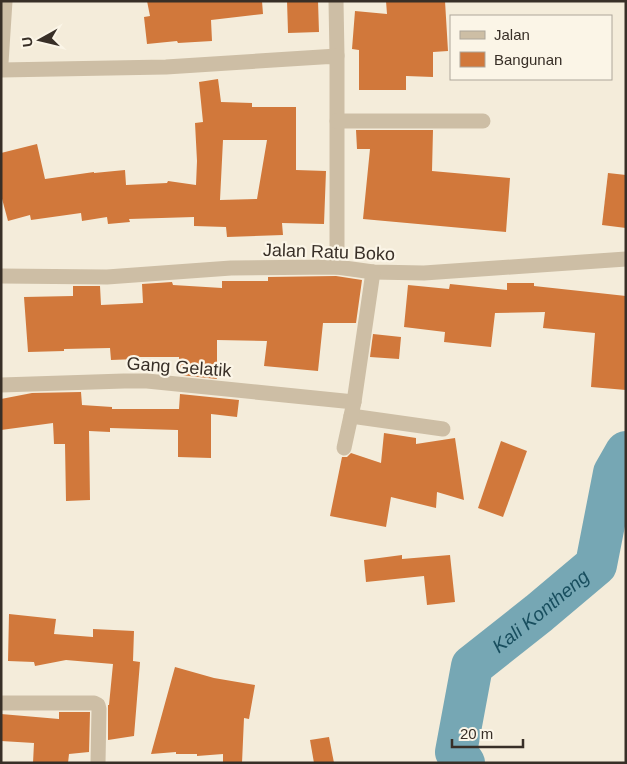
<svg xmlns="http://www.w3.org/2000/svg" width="627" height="764" font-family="Arial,sans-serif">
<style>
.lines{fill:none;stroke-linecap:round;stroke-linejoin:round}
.river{stroke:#76a7b4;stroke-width:42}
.building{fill:#d1783b;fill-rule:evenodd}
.minor{stroke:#cdbea5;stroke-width:15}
.labels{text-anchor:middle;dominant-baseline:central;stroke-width:4.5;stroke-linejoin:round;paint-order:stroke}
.street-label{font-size:18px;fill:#382f27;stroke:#fbf5e7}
.water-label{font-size:19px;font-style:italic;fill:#184e5e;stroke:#fbf5e7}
</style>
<rect width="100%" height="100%" fill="#f4ecda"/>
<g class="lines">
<path class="river" id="s1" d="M464,763L456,752L472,666L539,613L596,565L614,473L626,452"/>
</g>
<g class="building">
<polygon points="147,1 262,1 263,14 211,20 212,41 178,43 177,41 147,44 144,17 150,16"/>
<polygon points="287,1 318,1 319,32 288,33"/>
<polygon points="386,1 445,1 448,51 433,52 433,77 406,76 406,90 359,90 359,50 352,49 355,11 387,14"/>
<path d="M218,79L221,102L252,103V107H296V170L326,171L324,224L282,223L283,235L227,237L226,227L194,226V217L129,219L130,222L108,224L107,217L82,221L81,213L31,220L30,215L8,221L1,195V153L37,144L45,179L94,172V173L125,170L126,185L167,183L168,181L196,185L197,161L195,123L203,122L199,82ZM223,140H267L257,199L220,200Z"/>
<polygon points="356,130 433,130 432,171 510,178 506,232 363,219 370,149 357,149"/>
<polygon points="608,173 626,175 626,228 602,225"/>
<polygon points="336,276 362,280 356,323 323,323 318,371 264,366 267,341 217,340 217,379 180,375 179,357 137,357 137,359 111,360 110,348 64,349 64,351 28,352 24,297 73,296 73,286 100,286 101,305 143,303 142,284 172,282 173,285 222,288 222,281 268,281 268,277"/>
<polygon points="507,283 534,283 534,286 626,296 626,390 591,387 595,333 543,328 545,312 495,313 491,347 444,342 445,332 404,327 408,285 449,289 450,284 507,290"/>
<polygon points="373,334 401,337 399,359 370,357"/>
<polygon points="81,392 82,405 112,407 112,409 179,409 180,394 239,400 237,417 211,414 211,458 178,457 178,430 110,428 110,432 89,431 90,500 66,501 65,444 54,444 53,423 1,430 1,399 32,393"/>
<polygon points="384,433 416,438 416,444 455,438 464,500 437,492 436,508 391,497 386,527 330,516 342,457 347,457 351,453 381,463"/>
<polygon points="501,441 527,451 503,517 478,508"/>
<polygon points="402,555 402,559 450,555 455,602 427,605 424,576 366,582 364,560"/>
<polygon points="9,614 56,619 54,634 93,637 93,629 134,631 133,661 140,662 134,736 108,740 108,705 109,705 113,664 66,660 35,666 34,662 8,661"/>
<polygon points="175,667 214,678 255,685 249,719 244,718 242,763 223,763 223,754 197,756 197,754 176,754 176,752 151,754"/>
<polygon points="59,712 90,712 89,752 69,754 68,763 33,763 34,743 1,741 1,714 59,719"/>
<polygon points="329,737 334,763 314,763 310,740"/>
</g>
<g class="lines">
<g class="minor">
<polyline points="336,1 337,56"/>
<polyline points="1,63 5,1"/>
<polyline points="1,70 166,67 337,56 337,267"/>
<polyline points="337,121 483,121"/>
<polyline points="1,276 107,277 231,268 337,267 373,272 424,273 626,259"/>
<polyline points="1,385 124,381 147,381 354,402"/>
<polyline points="351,416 443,429"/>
<polyline points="344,448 354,402 373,272"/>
<polyline points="1,703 94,703 98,705 99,709 98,763"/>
</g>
</g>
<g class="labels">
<g class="street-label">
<text transform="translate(329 252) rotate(2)">Jalan Ratu Boko</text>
<text transform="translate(179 367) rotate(4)">Gang Gelatik</text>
</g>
<g class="water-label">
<text stroke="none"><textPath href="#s1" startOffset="189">Kali Kontheng</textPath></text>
</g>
</g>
<rect width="627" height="764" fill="none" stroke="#382f27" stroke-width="5"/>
<rect x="450" y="15" width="162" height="65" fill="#fbf5e7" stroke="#ada69a"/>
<rect x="460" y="31" width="25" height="8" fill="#cdbea5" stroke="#ada69a"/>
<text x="494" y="40" font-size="15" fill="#382f27">Jalan</text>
<rect x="460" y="52" width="25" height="15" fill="#d1783b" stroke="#ada69a"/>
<text x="494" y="65" font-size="15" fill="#382f27">Bangunan</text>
<g transform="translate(40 40) rotate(262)" stroke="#fbf5e7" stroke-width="4" paint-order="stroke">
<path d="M0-4L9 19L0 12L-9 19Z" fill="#382f27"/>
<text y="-8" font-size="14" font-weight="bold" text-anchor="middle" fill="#382f27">U</text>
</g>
<path d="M452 739v8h71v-8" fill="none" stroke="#382f27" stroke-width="2.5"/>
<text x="460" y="739" font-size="15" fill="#382f27" stroke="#fbf5e7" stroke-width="4" paint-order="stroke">20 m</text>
</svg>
